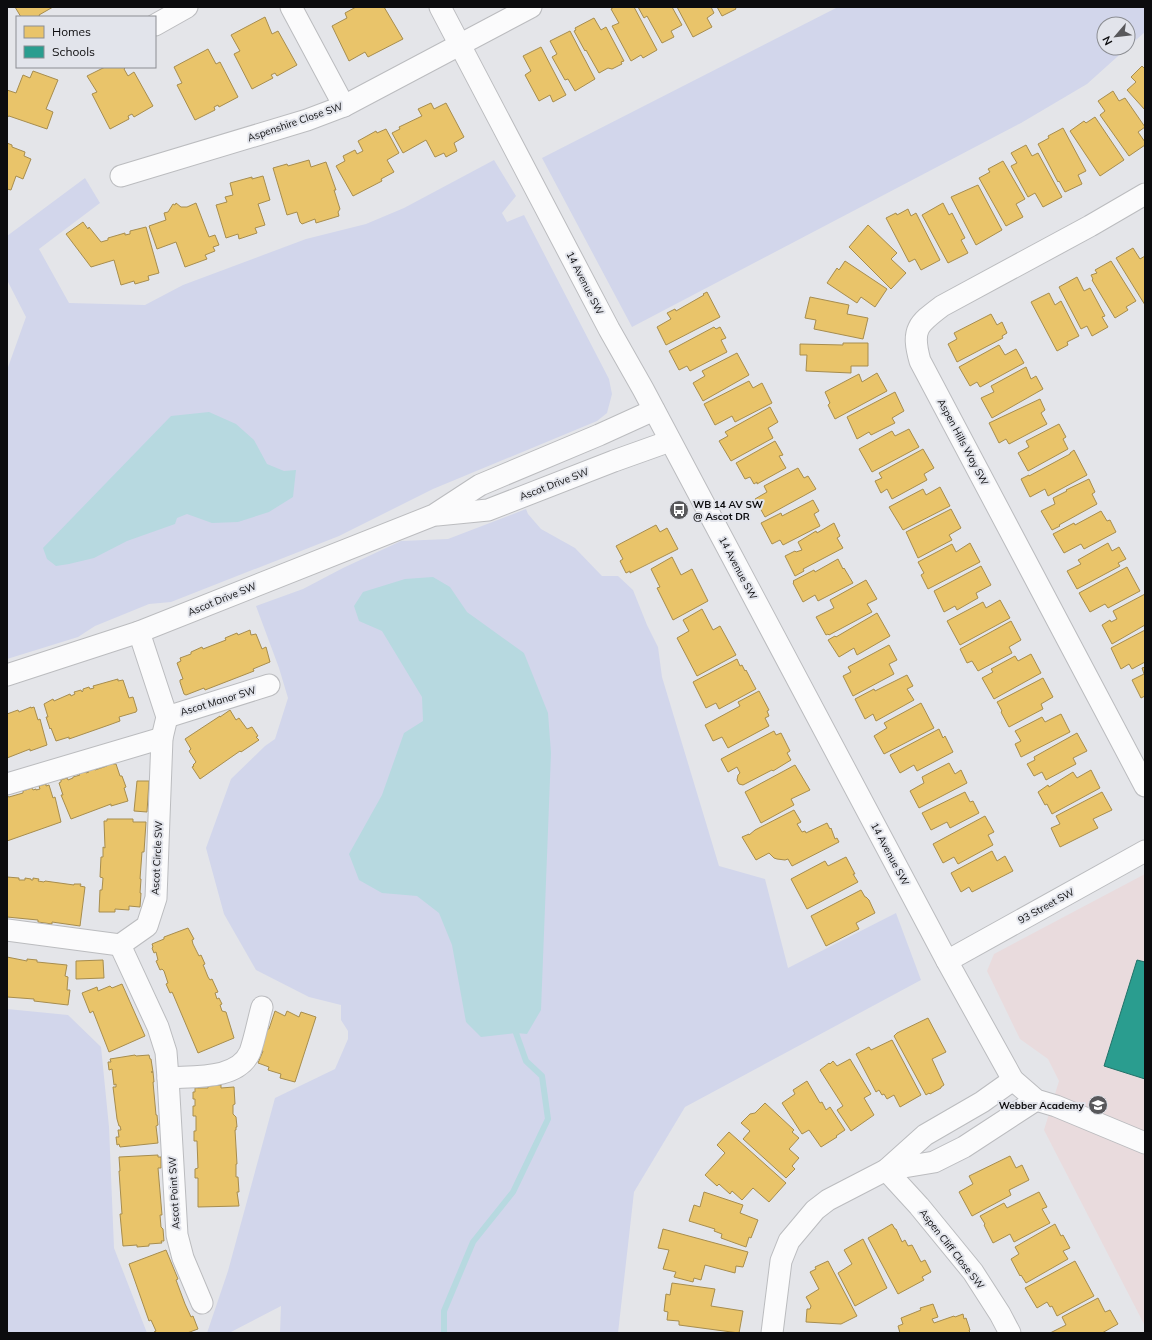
<svg xmlns="http://www.w3.org/2000/svg" width="1152" height="1340" font-family="Mulish,sans-serif">
<style>
.education{fill:#e9dbdd}
.green{fill:#d2d6eb}
.water{fill:#b7d9e0}
.homes{fill:#e9c46a;stroke:#a78d4e}
.schools{fill:#2a9d8f;stroke:#217268}
.lines{fill:none;stroke-linecap:round;stroke-linejoin:round}
.stream{stroke:#b7d9e0;stroke-width:6}
.minor-casing{stroke:#bbbcbf;stroke-width:23}
.minor{stroke:#fbfbfc;stroke-width:21}
.labels{text-anchor:middle;dominant-baseline:central;stroke-width:4;stroke-linejoin:round;paint-order:stroke}
.street-label{font-size:10px;fill:#0c0c0e;stroke:#e2e4eb}
.poi-label{font-size:10px;font-weight:bold;fill:#0c0c0e;stroke:#e2e4eb;text-anchor:start}
</style>
<rect width="100%" height="100%" fill="#e4e5e9"/>
<polygon class="education" points="1145,874 1145,1326 1044,1130 1059,1081 1048,1059 1020,1039 987,971 994,954"/>
<g class="green">
<polygon points="838,7 1145,7 1145,32 1128,47 1128,24 1104,24 1104,48 1127,48 1087,84 1021,123 632,327 542,158"/>
<polygon points="494,160 516,196 502,213 507,222 524,215 609,379 612,394 607,413 597,421 433,489 339,536 171,602 149,604 95,626 78,637 7,659 7,370 26,317 7,280 7,236 85,178 100,203 39,249 69,303 145,305 183,285 306,239 366,224 404,208"/>
<polygon points="526,509 528,514 541,529 575,548 602,576 618,576 633,590 647,625 658,647 662,677 719,866 765,879 788,968 896,913 921,980 685,1107 634,1192 618,1333 280,1333 281,1306 229,1333 207,1333 228,1271 275,1098 335,1069 348,1039 348,1031 341,1020 341,1005 309,997 256,970 224,914 206,848 231,779 265,746 275,739 288,698 279,668 256,606 303,589 343,568 401,541 448,539"/>
<polygon points="7,1009 68,1015 101,1047 109,1127 114,1248 147,1333 7,1333"/>
</g>
<g class="water">
<polygon points="209,412 236,424 254,440 267,464 284,471 296,470 293,497 269,512 238,522 212,523 187,514 177,518 175,524 127,541 94,558 69,564 56,566 47,559 43,548 171,416"/>
<polygon points="433,577 450,587 467,612 524,653 548,713 551,753 541,1010 527,1034 516,1033 481,1037 466,1022 452,945 439,913 417,896 382,893 359,880 349,854 382,795 404,733 423,721 422,697 382,631 359,621 354,606 363,592 405,579"/>
</g>
<g class="homes">
<polygon points="15,7 53,7 39,15 40,17 21,17"/>
<polygon points="356,7 384,7 403,39 368,57 365,52 349,61 332,26 347,18 345,13"/>
<polygon points="614,7 634,7 657,50 643,58 641,55 631,61 612,26 619,23 611,9"/>
<polygon points="638,7 672,7 682,25 671,31 674,37 662,43 647,16 644,18"/>
<polygon points="677,7 711,7 714,13 707,18 712,27 693,37"/>
<polygon points="717,7 735,7 736,9 722,16"/>
<polygon points="265,17 272,34 278,31 297,65 277,76 275,73 271,75 273,78 252,89 234,54 240,51 231,35"/>
<polygon points="594,18 601,30 606,27 624,61 621,62 622,64 612,69 608,68 599,73 586,50 585,51 574,31 576,30 575,28"/>
<polygon points="570,31 595,79 575,91 568,79 565,80 552,57 557,54 550,41"/>
<polygon points="541,47 566,95 553,102 550,95 539,101 525,75 531,71 523,56"/>
<polygon points="208,49 216,64 220,62 238,97 219,107 218,105 214,107 215,110 195,120 177,85 182,83 174,67"/>
<polygon points="1142,66 1145,69 1145,110 1127,90 1136,82 1131,77"/>
<polygon points="105,67 126,67 124,69 128,76 134,72 153,106 134,117 132,114 128,116 129,119 110,129 92,94 97,92 87,76"/>
<polygon points="33,71 58,80 46,109 53,112 47,129 9,116 7,117 7,90 16,93 23,75 30,78"/>
<polygon points="1113,91 1119,101 1125,98 1145,127 1138,132 1145,142 1145,145 1129,156 1100,115 1105,111 1098,101"/>
<polygon points="431,103 434,109 446,103 464,137 454,143 457,151 446,157 444,153 435,157 426,140 403,153 392,133 400,129 399,127 422,116 418,109"/>
<polygon points="1095,117 1124,160 1100,176 1070,131 1084,121 1086,123"/>
<polygon points="1063,128 1086,171 1078,175 1082,184 1065,192 1059,181 1058,182 1038,144 1049,138 1048,136"/>
<polygon points="386,129 399,153 387,160 394,172 381,179 382,181 353,196 336,166 345,161 343,156 355,150 357,154 363,151 358,141 376,131 377,133"/>
<polygon points="7,143 12,145 12,147 25,152 24,156 31,159 23,179 16,176 11,190 7,189"/>
<polygon points="1026,145 1032,156 1038,153 1062,197 1043,207 1035,193 1028,197 1011,166 1017,163 1011,153"/>
<polygon points="309,160 311,167 326,162 336,190 334,190 340,209 338,212 339,216 316,223 315,219 302,224 300,222 297,212 287,215 273,168 287,164 288,166"/>
<polygon points="1003,161 1025,199 1016,204 1023,217 1006,226 979,178 990,172 988,169"/>
<polygon points="263,176 270,200 258,204 265,225 255,228 257,233 239,239 238,234 226,238 216,205 227,202 225,197 233,195 230,183 252,177 252,179"/>
<polygon points="978,185 1002,230 976,245 951,197"/>
<polygon points="176,203 181,207 187,207 196,203 209,237 215,235 219,245 213,247 215,251 205,255 207,259 185,267 176,242 157,249 149,226 166,220 164,213 168,212 173,204 175,205"/>
<polygon points="943,203 949,215 952,213 965,238 961,240 968,253 948,263 922,215"/>
<polygon points="908,209 911,216 916,213 940,260 921,270 915,259 909,262 886,218 896,213 897,215"/>
<polygon points="83,222 88,229 89,227 101,242 108,240 108,238 125,233 125,235 130,234 130,231 146,227 159,273 148,276 149,280 135,284 134,281 121,285 114,260 91,267 66,234"/>
<polygon points="868,225 897,253 891,259 906,273 891,289 849,247"/>
<polygon points="1133,248 1140,259 1145,256 1145,305 1116,258"/>
<polygon points="845,261 887,289 875,307 861,297 857,303 827,283 837,268 839,270"/>
<polygon points="1111,261 1136,301 1126,307 1128,310 1115,318 1092,280 1093,279 1091,275 1097,273 1095,270"/>
<polygon points="1077,277 1084,291 1090,288 1105,316 1102,317 1108,327 1092,336 1087,326 1081,329 1059,287"/>
<polygon points="707,292 720,317 666,345 657,327 671,319 667,313 675,309 676,311 704,295 703,294"/>
<polygon points="1049,293 1055,305 1061,301 1079,336 1067,342 1068,345 1057,351 1031,302"/>
<polygon points="810,297 849,305 847,314 868,318 863,339 814,329 816,320 805,318"/>
<polygon points="991,314 997,325 1002,322 1007,333 1002,336 1003,338 957,362 948,344 957,339 954,333"/>
<polygon points="714,327 716,329 720,327 726,338 721,340 727,352 690,371 687,366 679,370 669,351"/>
<polygon points="843,343 868,343 868,366 851,366 851,373 806,371 807,355 800,355 800,344 843,345"/>
<polygon points="999,345 1005,355 1016,349 1024,363 980,387 977,382 970,386 959,367"/>
<polygon points="737,353 749,375 703,401 693,383 705,376 702,371"/>
<polygon points="1026,367 1031,379 1036,376 1043,389 992,418 981,398 994,392 991,386"/>
<polygon points="877,373 887,391 835,419 828,405 830,403 825,392 859,374 862,382"/>
<polygon points="749,381 753,388 762,383 772,403 735,422 732,416 715,425 704,404"/>
<polygon points="895,392 904,411 892,418 895,423 871,435 869,432 857,439 847,417"/>
<polygon points="1040,399 1045,410 1041,413 1047,424 1009,444 1006,439 999,443 989,423"/>
<polygon points="770,407 778,422 768,428 773,438 731,461 719,441 728,436 725,432"/>
<polygon points="1059,424 1066,437 1063,439 1068,449 1028,471 1018,453 1029,447 1026,441"/>
<polygon points="909,429 919,447 872,472 859,449 892,431 895,436"/>
<polygon points="775,441 783,455 779,456 786,468 757,484 757,482 754,484 750,477 745,479 736,463"/>
<polygon points="923,449 934,468 924,474 927,480 892,499 887,489 881,493 875,481 882,478 879,473"/>
<polygon points="1074,450 1087,475 1048,496 1045,489 1030,497 1021,479 1029,475 1029,476 1070,454 1070,453"/>
<polygon points="798,468 804,478 808,476 816,489 765,517 755,499 767,492 764,486"/>
<polygon points="1089,479 1095,492 1092,494 1097,504 1059,525 1060,526 1052,530 1041,511 1055,504 1053,498 1067,491 1066,490"/>
<polygon points="940,487 950,506 903,530 889,507 923,489 926,495"/>
<polygon points="813,500 819,511 814,514 820,526 783,545 780,540 772,544 761,523 781,513 782,516"/>
<polygon points="951,509 961,528 949,535 952,540 918,558 906,532"/>
<polygon points="1101,511 1107,521 1110,520 1116,532 1084,549 1081,544 1064,553 1053,534 1074,523 1075,525"/>
<polygon points="834,523 840,536 837,538 843,548 803,569 804,571 795,576 785,556 795,551 796,552 802,550 798,542 816,531 817,533"/>
<polygon points="656,525 660,532 667,528 678,549 630,573 630,571 626,573 620,561 623,559 616,546"/>
<polygon points="970,543 980,562 928,589 921,575 924,573 918,562 952,544 956,552"/>
<polygon points="1108,543 1112,551 1119,547 1126,559 1118,563 1120,566 1077,589 1067,571 1081,564 1078,560"/>
<polygon points="672,557 681,575 692,569 708,601 673,620 657,588 660,587 651,569"/>
<polygon points="838,559 843,569 844,568 853,583 818,601 815,595 803,602 793,583 794,582 793,581 814,570 815,572"/>
<polygon points="981,566 991,585 976,593 978,598 957,610 955,606 944,612 934,591"/>
<polygon points="1127,567 1140,591 1108,608 1105,604 1090,612 1079,593"/>
<polygon points="866,580 877,599 867,604 872,612 829,635 828,634 826,635 816,617 834,608 830,600"/>
<polygon points="1145,594 1145,625 1112,644 1102,625 1110,620 1111,622 1117,619 1113,611"/>
<polygon points="1000,600 1010,618 960,645 947,621 983,602 986,608"/>
<polygon points="702,609 713,630 720,626 736,655 697,676 677,638 689,631 683,620"/>
<polygon points="877,613 890,636 857,655 854,648 839,657 828,640 835,636 836,637"/>
<polygon points="1011,621 1021,640 1009,647 1012,653 978,671 972,661 967,663 960,649"/>
<polygon points="250,630 251,635 256,634 262,649 266,647 270,662 253,669 254,671 205,690 204,688 186,695 184,694 180,682 180,680 183,679 177,663 181,661 180,658 191,654 191,652 202,647 203,649 226,640 225,638 237,633 238,635"/>
<polygon points="1145,630 1145,662 1132,669 1129,664 1121,669 1111,648"/>
<polygon points="889,645 897,660 889,664 894,674 853,696 843,676 851,672 848,667"/>
<polygon points="1031,654 1041,673 994,699 982,678 993,672 991,669 1015,656 1018,661"/>
<polygon points="737,659 740,666 742,665 745,671 746,670 756,689 719,709 716,703 706,708 693,682"/>
<polygon points="1145,667 1145,696 1141,698 1132,680 1144,674 1142,668"/>
<polygon points="907,675 913,686 907,689 914,700 876,721 873,714 865,719 855,699 874,689 875,691"/>
<polygon points="1043,678 1053,697 1041,704 1043,709 1009,727 1001,712 1002,711 997,702"/>
<polygon points="118,679 118,681 123,680 129,698 133,697 137,710 136,712 119,717 120,721 109,725 69,739 69,737 56,741 51,728 50,729 46,717 48,717 44,704 53,699 54,701 70,694 71,696 75,694 74,692 81,690 82,692 83,691 83,689 89,687 90,689 94,688 93,686"/>
<polygon points="759,691 769,710 767,711 769,716 765,718 769,726 728,748 722,737 713,741 705,725 740,706 738,702"/>
<polygon points="921,703 934,728 884,754 874,736 887,728 884,723"/>
<polygon points="31,707 31,708 34,707 38,720 40,719 47,745 30,751 30,749 7,758 7,714 18,710 19,712"/>
<polygon points="230,710 236,720 239,718 247,729 252,727 258,736 256,737 259,740 241,752 240,751 200,779 192,767 194,766 193,765 196,762 189,751 191,749 185,739 220,716 220,717"/>
<polygon points="1061,714 1070,732 1021,757 1015,744 1021,741 1015,731 1042,717 1045,722"/>
<polygon points="939,729 943,738 945,736 953,752 917,771 914,765 900,773 890,755"/>
<polygon points="774,731 776,735 781,733 790,751 787,753 791,760 773,771 772,770 743,785 739,784 737,780 738,775 740,773 737,767 728,772 721,759"/>
<polygon points="1077,733 1087,751 1073,758 1076,764 1046,780 1042,772 1034,776 1027,764 1035,760 1034,757"/>
<polygon points="113,763 113,764 116,764 120,776 122,776 126,787 124,788 128,801 111,806 111,804 71,819 61,795 63,795 59,783 61,782 61,780 67,778 68,780 73,778 73,777 80,775 79,774 86,771 86,773 89,772 88,771 94,769 95,770 107,766 107,765"/>
<polygon points="949,763 955,774 961,770 967,783 919,808 910,791 924,783 922,777"/>
<polygon points="795,765 810,790 791,799 794,805 761,823 745,792"/>
<polygon points="1091,770 1100,788 1052,814 1047,804 1045,805 1038,792 1048,785 1049,787 1073,772 1077,778"/>
<polygon points="137,781 149,781 147,812 134,811"/>
<polygon points="46,784 46,786 49,785 53,798 55,797 61,822 7,841 7,796 9,797 23,793 23,791 32,788 33,790 36,789 36,790 40,789 39,786"/>
<polygon points="965,792 970,802 973,801 979,813 950,828 947,822 931,830 922,813"/>
<polygon points="1102,792 1112,810 1093,819 1098,828 1060,847 1051,828 1060,824 1056,816"/>
<polygon points="794,810 801,822 797,824 802,832 805,831 806,833 827,823 830,829 831,828 835,839 837,838 839,842 792,866 788,859 785,860 777,859 774,858 769,853 756,860 742,837 749,834 749,835 755,830"/>
<polygon points="985,816 994,832 988,835 993,845 958,864 954,857 943,863 933,844"/>
<polygon points="107,819 133,819 133,822 146,822 144,852 142,852 140,879 141,879 140,893 141,893 140,907 129,906 129,910 115,909 115,912 99,912 100,890 102,890 103,878 100,877 101,857 103,857 103,847 105,848 104,821 107,821"/>
<polygon points="992,851 997,861 1005,856 1013,871 972,892 969,887 961,892 951,873"/>
<polygon points="846,857 855,874 853,874 858,882 807,909 791,879 825,861 828,866"/>
<polygon points="7,877 19,878 19,880 25,880 25,878 31,879 31,880 33,880 33,878 39,879 38,881 44,882 45,881 74,885 74,884 81,884 80,886 85,887 80,926 52,922 52,924 38,922 38,920 7,917"/>
<polygon points="861,890 865,897 866,897 869,900 875,913 856,923 859,929 826,946 811,916"/>
<polygon points="188,928 194,939 192,940 193,944 199,956 201,955 205,964 203,965 204,967 208,977 210,980 212,979 218,992 215,993 217,999 219,998 222,1004 220,1005 222,1011 226,1012 234,1038 198,1053 173,994 172,992 170,993 166,984 168,983 164,971 162,969 160,970 156,961 158,960 156,952 154,953 152,948 153,947 152,944 164,939 164,937"/>
<polygon points="7,957 27,961 27,959 37,960 37,962 67,965 65,976 68,977 67,990 70,990 68,1005 34,1001 34,999 7,997"/>
<polygon points="103,960 104,978 76,979 76,961"/>
<polygon points="122,984 145,1036 109,1052 93,1011 90,1013 82,993 97,987 98,991 110,986 112,988"/>
<polygon points="275,1011 285,1016 287,1011 299,1017 301,1012 316,1017 295,1082 280,1078 281,1074 268,1070 269,1067 258,1063 263,1051 261,1050 267,1029 269,1029"/>
<polygon points="928,1018 946,1052 932,1059 944,1085 941,1087 941,1088 930,1094 929,1093 926,1095 894,1036 897,1033"/>
<polygon points="892,1040 921,1095 900,1107 894,1095 887,1099 884,1094 882,1095 879,1090 876,1092 856,1054 869,1047 871,1050"/>
<polygon points="135,1055 136,1056 149,1055 150,1059 151,1059 153,1072 151,1072 153,1072 154,1082 153,1082 156,1115 157,1115 158,1125 156,1126 158,1143 120,1147 119,1144 117,1145 116,1137 119,1137 118,1130 121,1130 120,1126 119,1126 117,1119 113,1087 116,1087 116,1084 114,1085 112,1069 109,1070 108,1062 111,1062 110,1059"/>
<polygon points="850,1059 871,1094 864,1098 874,1115 851,1131 837,1110 843,1106 820,1070 829,1063 830,1064 833,1061 837,1066"/>
<polygon points="807,1081 820,1103 822,1102 826,1110 830,1107 845,1130 836,1136 837,1137 821,1147 809,1130 802,1134 782,1103 795,1094 793,1090"/>
<polygon points="221,1085 221,1088 234,1087 235,1104 233,1105 233,1114 236,1117 237,1127 236,1127 236,1130 235,1130 237,1164 236,1164 236,1177 238,1177 239,1192 237,1192 239,1206 198,1207 198,1178 195,1178 195,1169 198,1168 197,1141 194,1141 194,1131 196,1131 196,1116 193,1116 193,1106 195,1106 195,1099 193,1099 193,1092 195,1092 195,1088 208,1088 208,1086"/>
<polygon points="765,1103 794,1130 792,1132 799,1138 789,1149 799,1158 792,1166 795,1169 786,1178 743,1139 750,1131 741,1123 750,1114 755,1113"/>
<polygon points="729,1132 786,1183 769,1202 753,1188 742,1200 732,1191 730,1194 719,1184 717,1186 705,1175 725,1153 717,1145"/>
<polygon points="158,1155 158,1157 161,1157 161,1168 158,1168 162,1215 160,1215 161,1227 163,1229 164,1241 161,1241 162,1243 149,1244 149,1246 137,1247 137,1245 123,1246 120,1214 122,1214 119,1171 120,1171 119,1157"/>
<polygon points="1010,1156 1016,1168 1022,1165 1029,1180 1009,1190 1011,1195 972,1216 959,1192 973,1184 969,1176"/>
<polygon points="704,1192 743,1205 740,1213 758,1220 751,1238 749,1237 746,1247 721,1238 722,1234 714,1231 715,1229 689,1221 694,1205 700,1207"/>
<polygon points="1039,1192 1047,1207 1042,1209 1050,1223 1014,1242 1010,1234 993,1243 984,1225 985,1224 980,1216 1004,1203 1007,1208"/>
<polygon points="892,1224 895,1229 896,1229 902,1242 905,1240 908,1246 912,1245 921,1262 925,1260 931,1272 922,1277 924,1280 898,1294 868,1238"/>
<polygon points="1055,1224 1061,1236 1063,1235 1070,1248 1063,1251 1068,1259 1026,1283 1021,1275 1020,1276 1011,1259 1019,1254 1015,1247"/>
<polygon points="663,1229 748,1252 743,1267 736,1266 735,1273 705,1265 701,1280 694,1278 693,1282 674,1277 676,1272 663,1269 669,1250 658,1248"/>
<polygon points="863,1239 887,1288 855,1306 838,1273 852,1264 844,1250"/>
<polygon points="166,1250 178,1279 176,1280 185,1304 191,1317 193,1316 198,1329 187,1333 155,1333 154,1332 156,1331 151,1320 149,1321 129,1264"/>
<polygon points="828,1261 857,1316 841,1324 806,1322 807,1309 810,1309 811,1306 806,1297 819,1289 810,1272 816,1269 815,1267"/>
<polygon points="1075,1261 1094,1296 1057,1316 1052,1306 1050,1307 1047,1302 1037,1308 1025,1288"/>
<polygon points="672,1283 715,1289 711,1306 743,1311 739,1333 679,1325 679,1321 667,1320 668,1312 664,1311 666,1294 670,1295"/>
<polygon points="1098,1298 1105,1312 1110,1310 1118,1324 1102,1333 1050,1333 1066,1325 1062,1317"/>
<polygon points="933,1304 938,1317 932,1319 934,1323 954,1316 955,1317 963,1314 964,1319 966,1318 970,1330 969,1330 970,1333 900,1333 898,1326 903,1324 901,1318 921,1310 920,1308"/>
</g>
<polygon class="schools" points="1137,960 1145,962 1145,1079 1104,1066"/>
<g class="lines">
<polyline class="stream" points="444,1333 444,1311 473,1242 513,1192 548,1119 542,1076 526,1061 516,1033"/>
<defs>
<g id="minor">
<polyline points="291,7 344,106"/>
<polyline points="440,7 609,329 643,389 947,961 1013,1080 1036,1100 1056,1106 1145,1143"/>
<polyline points="155,25 187,7"/>
<polyline points="121,176 307,120 344,106 531,7"/>
<path d="M1145,194L1090,226L942,306C918,324 911,329 920,361L1145,786"/>
<polyline points="437,515 488,510 614,461 670,441"/>
<polyline points="7,675 139,632 434,515 480,485 599,435 654,410"/>
<polyline points="167,717 269,685"/>
<polyline points="7,784 162,738"/>
<polyline points="7,930 120,945 147,926 156,898 162,738 167,717 139,632"/>
<polyline points="120,945 158,1027 166,1052 168,1078 177,1235 183,1258 202,1303"/>
<polyline points="947,961 1145,851"/>
<path d="M168,1078C194,1076 238,1080 250,1052C255,1038 258,1021 262,1007"/>
<polyline points="886,1170 919,1206 973,1272 1000,1314 1010,1333"/>
<polyline points="886,1170 934,1162 964,1147 1036,1100"/>
<polyline points="772,1333 781,1261 789,1241 815,1210 828,1200 886,1170 925,1135 982,1102 1013,1080"/>
</g>
</defs>
<use href="#minor" class="minor-casing"/>
<use href="#minor" class="minor"/>
</g>
<defs>
<symbol id="bus-disc" viewBox="-11 -11 22 22"><circle r="9.5" fill="#58585b" stroke="#e2e4eb"/><path d="M-5-6H5V4H4V6H2V4H-2V6H-4V4H-5ZM-3.5-4V0h7V-4ZM-3.5 1.2v1.5H-2V1.2ZM2 1.2v1.5H3.5V1.2Z" fill="#fff"/></symbol>
<symbol id="school-disc" viewBox="-11 -11 22 22"><circle r="9.5" fill="#58585b" stroke="#e2e4eb"/><path d="M0-5L7-2L0 1L-7-2ZM-4 1L0 2.5L4 1V4Q0 6-4 4Z" fill="#fff"/></symbol>
</defs>
<g fill-rule="evenodd">
<use href="#bus-disc" x="668" y="499" width="22" height="22"/>
<use href="#school-disc" x="1087" y="1094" width="22" height="22"/>
</g>
<g class="labels">
<g class="street-label">
<text transform="translate(295 122) rotate(-19)">Aspenshire Close SW</text>
<text transform="translate(585 283) rotate(63)">14 Avenue SW</text>
<text transform="translate(963 442) rotate(62)">Aspen Hills Way SW</text>
<text transform="translate(554 484) rotate(-21)">Ascot Drive SW</text>
<text transform="translate(738 568) rotate(62)">14 Avenue SW</text>
<text transform="translate(222 599) rotate(-22)">Ascot Drive SW</text>
<text transform="translate(218 701) rotate(-17)">Ascot Manor SW</text>
<text transform="translate(890 854) rotate(62)">14 Avenue SW</text>
<text transform="translate(157 858) rotate(-87)">Ascot Circle SW</text>
<text transform="translate(1046 906) rotate(-29)">93 Street SW</text>
<text transform="translate(174 1193) rotate(-93)">Ascot Point SW</text>
<text transform="translate(952 1249) rotate(52)">Aspen Cliff Close SW</text>
</g>
<g class="poi-label">
<text x="693" y="504">WB 14 AV SW<tspan x="693" dy="12">@ Ascot DR</tspan></text>
<text x="1084" y="1105" text-anchor="end">Webber Academy</text>
</g>
</g>
<rect width="1152" height="1340" fill="none" stroke="#0c0c0e" stroke-width="16"/>
<rect x="16" y="16" width="140" height="52" fill="#e2e4eb" stroke="#8c8e93"/>
<rect x="24" y="26" width="20" height="12" fill="#e9c46a" stroke="#8c8e93"/>
<text x="52" y="36" font-size="12" fill="#0c0c0e">Homes</text>
<rect x="24" y="46" width="20" height="12" fill="#2a9d8f" stroke="#8c8e93"/>
<text x="52" y="56" font-size="12" fill="#0c0c0e">Schools</text>
<g transform="translate(1116 36) rotate(242)"><circle r="19" fill="#e2e4eb" stroke="#8c8e93"/>
<path d="M0-3L7 15L0 10L-7 15Z" fill="#58585b"/>
<text y="-6" font-size="11" font-weight="bold" text-anchor="middle" fill="#0c0c0e">N</text>
</g>
</svg>
